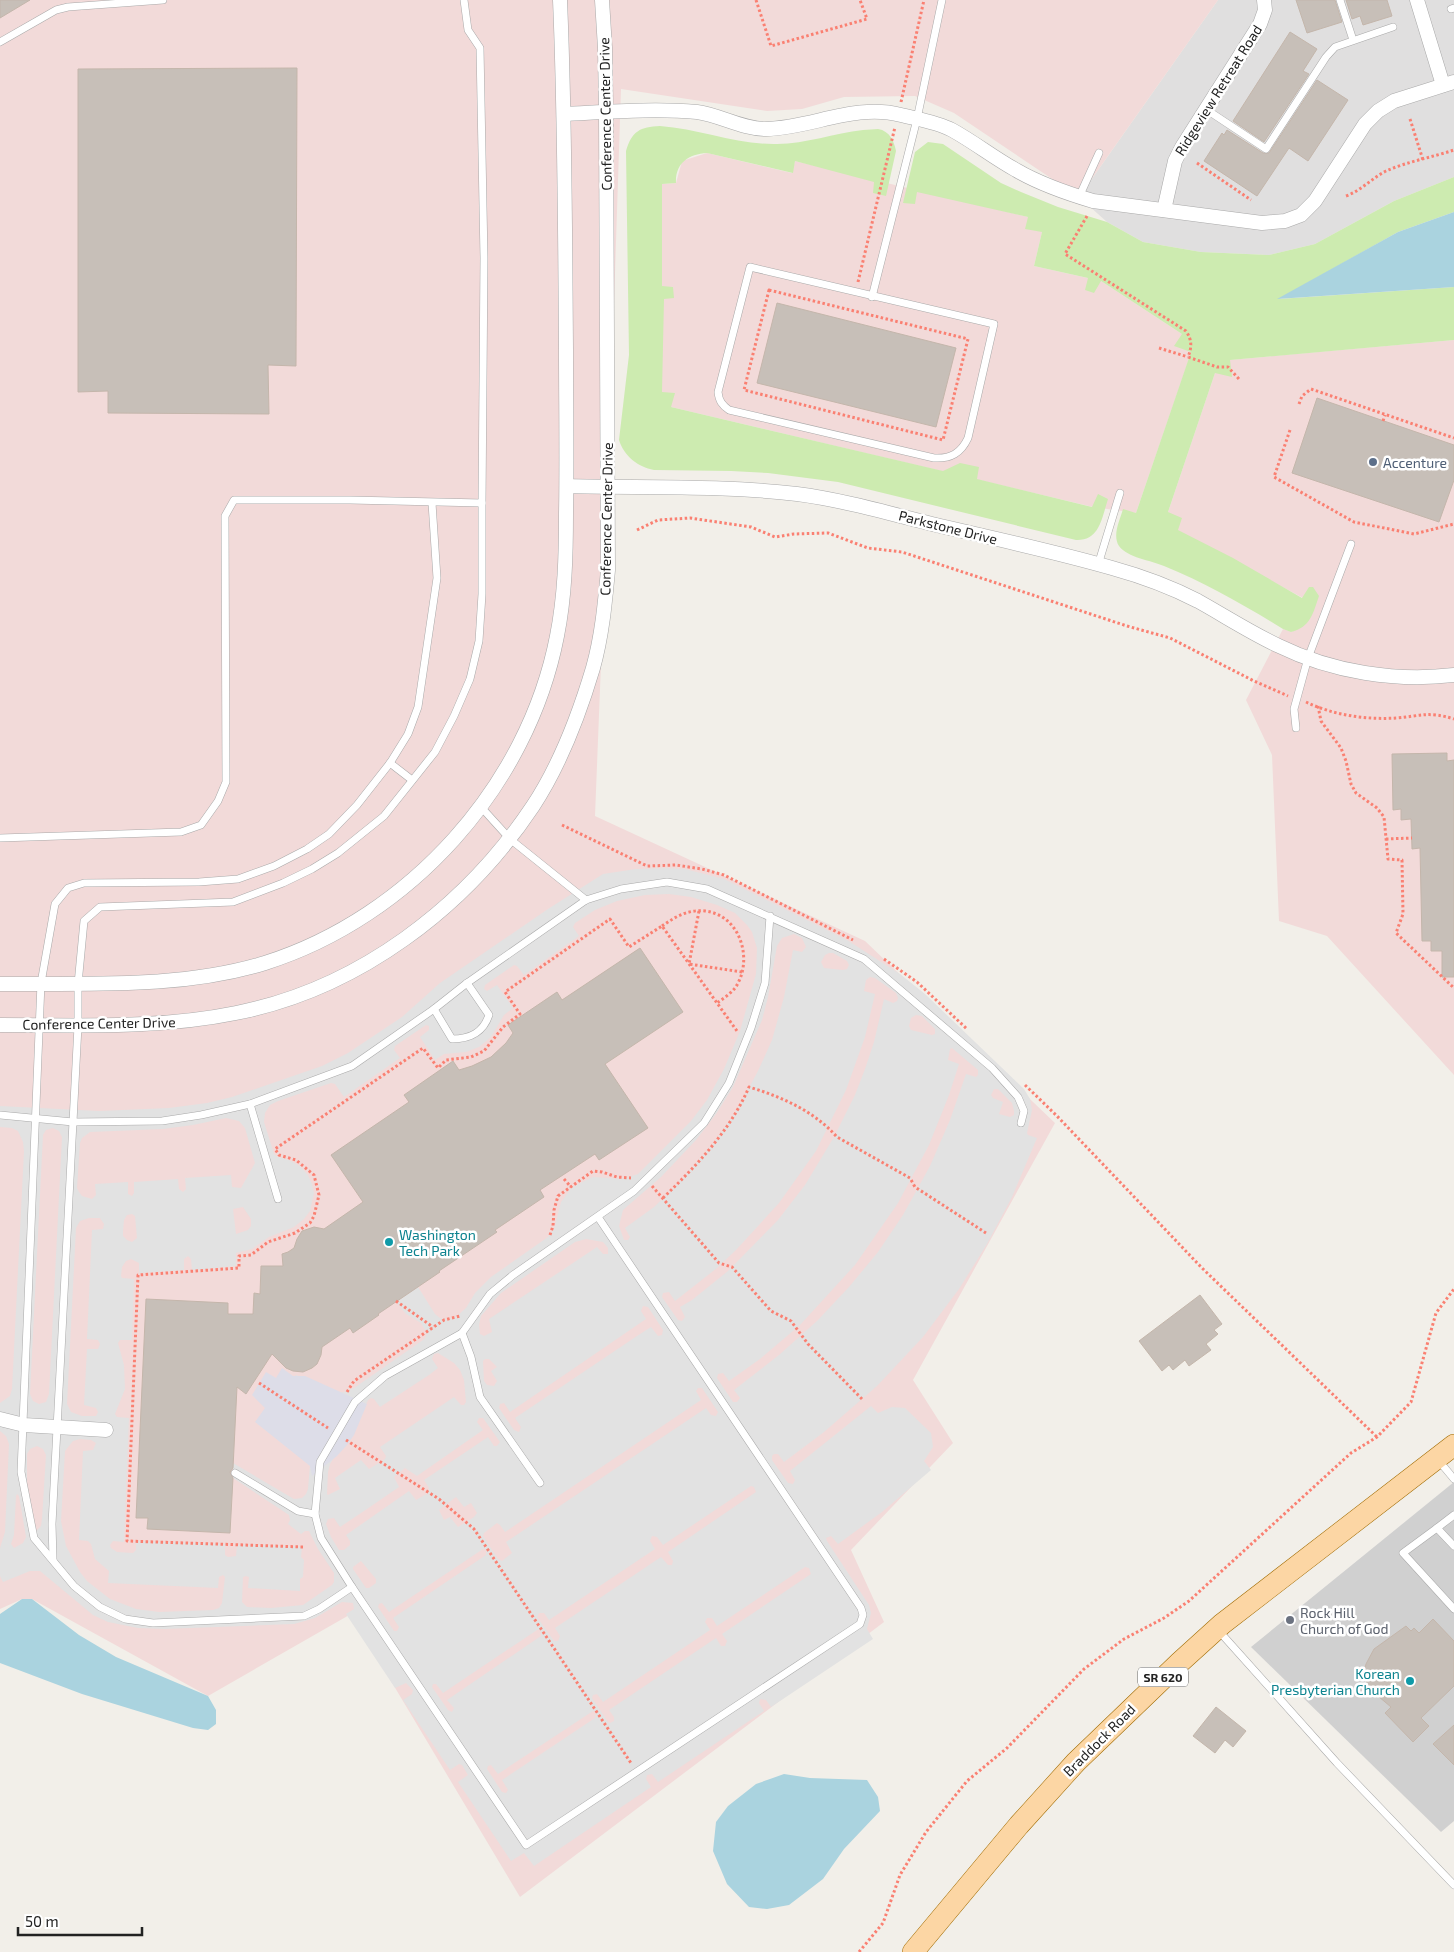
<svg xmlns="http://www.w3.org/2000/svg" width="1454" height="1952" font-family="'Exo 2',sans-serif">
<style>
.residential{fill:#e0dfdf}
.commercial{fill:#f2dad9}
.religious{fill:#d0d0d0}
.grass{fill:#cdebb0}
.parking{fill:#e2e2e2;fill-rule:evenodd}
.plaza{fill:#dddde8}
.water{fill:#aad3df}
.building{fill:#c7bfb8;stroke:#c4b6ab}
.lines{fill:none;stroke-linecap:round;stroke-linejoin:round}
.service-casing{stroke:#a9a9a9;stroke-width:8}
.minor-casing{stroke:#a9a9a9;stroke-width:15}
.primary-casing{stroke:#a06b00;stroke-width:22}
.path{stroke:#fa8072;stroke-width:3;stroke-dasharray:2.5 2.5;stroke-linecap:butt}
.service{stroke:#fff;stroke-width:7}
.minor{stroke:#fff;stroke-width:14}
.primary{stroke:#fcd6a4;stroke-width:21}
.service-dot{fill:#5c6f8a;stroke:#fff;stroke-width:2}
.culture-dot{fill:#0f9aa8;stroke:#fff;stroke-width:2}
.worship-dot{fill:#6b7280;stroke:#fff;stroke-width:2}
.labels{text-anchor:middle;dominant-baseline:central;stroke-width:5;stroke-linejoin:round;paint-order:stroke}
.shield{fill:#fff;stroke:#646464;stroke-width:1}
.shield-label{font-size:12px;font-weight:bold;fill:#222}
.street-label{font-size:14px;fill:#222;stroke:#fff}
.service-label{font-size:14px;fill:#4e5e75;stroke:#fff;text-anchor:start}
.culture-label{font-size:14px;fill:#0d838f;stroke:#fff;text-anchor:start}
.worship-label{font-size:14px;fill:#5b616d;stroke:#fff;text-anchor:start}
</style>
<rect width="100%" height="100%" fill="#f2efe9"/>
<polygon class="residential" points="1218,0 1454,0 1454,177 1394,201 1315,244 1269,255 1201,252 1143,242 1107,222 1079,197"/>
<g class="commercial">
<polygon points="0,0 1218,0 1079,197 954,113 915,96 844,97 802,109 767,111 621,89 608,487 595,816 865,941 1055,1123 913,1380 953,1443 851,1550 884,1622 520,1897 351,1614 208,1696 32,1599 22,1599 0,1609"/>
<polygon points="707,153 792,173 795,161 1028,217 1042,232 1034,266 1101,281 1182,334 1191,353 1136,513 1093,507 671,407 662,392 662,184 676,183 682,161"/>
<polygon points="1454,340 1454,1075 1327,936 1279,921 1272,755 1246,700 1283,629 1292,632 1303,598 1177,530 1168,512 1215,373 1229,360"/>
</g>
<polygon class="religious" points="1454,1482 1454,1821 1441,1832 1251,1647"/>
<g class="grass">
<path d="M660,126C700,129 738,145 777,144C806,144 834,133 863,130C868,130 874,129 878,129C890,131 894,141 896,151L886,196L873,193L874,182L795,161L793,173L707,153C688,154 675,164 676,183L662,184V286L673,287L674,298L664,299L662,392L675,393L671,407L943,471L960,463L979,467L977,479L1092,507L1098,494L1108,499C1102,517 1100,541 1076,540L838,482L768,473L731,471L654,470C638,467 624,456 619,440L629,355L626,151C632,131 640,127 660,126Z"/>
<path d="M928,142L943,144L1001,183L1021,192L1058,207L1107,222L1143,242L1201,252L1269,255L1315,244L1394,201L1454,177V212L1398,232L1279,299L1454,287V340L1230,360L1232,377L1215,373L1168,512L1182,518L1178,530L1233,558L1302,598L1309,587H1313L1319,596C1313,613 1311,627 1291,632L1283,629C1244,605 1206,583 1164,566C1150,560 1128,558 1119,546C1112,535 1120,520 1123,509L1136,513L1191,352L1174,346L1182,334L1101,281L1094,293L1085,290L1088,278L1034,266L1042,232L1025,229L1028,217L917,192L915,204L903,203L915,152Z"/>
</g>
<path class="parking" d="M667,868L685,869L724,879L847,940L900,974L925,994L1024,1089L1030,1099L1032,1110L1027,1133L1028,1135L1037,1138L1012,1197L987,1244L959,1289L923,1337L877,1386L824,1432L784,1462L778,1454H774L772,1456V1460L788,1483L793,1484L795,1480L790,1471L871,1406L878,1413L892,1407L905,1408L931,1433L933,1447L924,1461L931,1470L882,1512L838,1544L831,1536L826,1538L827,1541L869,1605L871,1613L867,1629L873,1639L771,1707L766,1700L760,1699L759,1703L764,1711L658,1782L652,1774L647,1775L646,1779L651,1787L534,1866L524,1853L511,1861L458,1782L468,1775L462,1765L459,1764L450,1770L403,1700L412,1694L413,1690L406,1683L395,1688L346,1614L354,1609L353,1603L342,1602L315,1618L294,1624L164,1629L138,1628L108,1622L93,1615L40,1571H30L3,1582L0,1576V1548L5,1532L9,1444L6,1436L0,1431V1403L10,1396L12,1389L24,1151L23,1142L18,1131L12,1128L0,1127V1106L99,1111L169,1108L207,1103L232,1097L322,1066L348,1053L402,1017L440,983L548,909L603,874L636,869ZM669,894L691,897L717,905L735,913L747,925L752,932L757,948L756,974L740,1031L724,1069L707,1100L691,1121L638,1174L622,1179L593,1177L572,1187L561,1202L554,1229L548,1237L491,1277L475,1293L466,1308L457,1316L448,1320L440,1318L435,1314L418,1287L396,1302L406,1314L421,1323L426,1332V1336L423,1340L354,1388L344,1392L336,1393L296,1375L266,1420L310,1465L308,1489L306,1494L302,1498L294,1499L233,1463V1478L289,1515L290,1520L288,1524L301,1534L305,1531H309L318,1549L334,1573V1582L332,1585L303,1605L271,1608L247,1607L242,1602L243,1577L246,1576L249,1577L248,1588L300,1591V1579L303,1577L304,1560L301,1557L302,1547L237,1545L236,1556L228,1557L225,1555V1544L136,1541V1550L133,1553L117,1552L111,1548L110,1545L113,1541L124,1542L129,1418L117,1417L115,1414L125,1389L124,1365L118,1343L120,1340H132L134,1279L122,1278L121,1276L122,1267L126,1261L131,1259L139,1263V1273L184,1270V1259L188,1256L191,1259L192,1270L236,1266V1253L252,1249L269,1237L294,1227L304,1219L310,1211L314,1193L312,1184L308,1175L300,1166L289,1160L278,1157L274,1154L264,1122L265,1113L270,1105L278,1101L331,1083L335,1084L344,1097L400,1058L394,1050L395,1046L426,1025L429,1026V1030L420,1037L435,1060L444,1054L466,1052L479,1047L491,1037L504,1015L513,1008L497,985L487,991L484,989L485,985L514,965L517,966L524,975L579,936L573,927L575,923L595,910L617,901L645,895ZM794,934L802,938L806,947L802,952L793,950L784,997L772,1040L758,1071L737,1110L713,1144L678,1184L654,1207L625,1228L630,1237L628,1240H624L619,1226L623,1210L661,1177L696,1140L716,1114L733,1087L762,1020L768,997L777,946L782,938ZM829,953H833L847,961L849,965L847,969L843,970L824,968L821,962L825,955ZM870,977L875,978L896,993L898,998L897,1001L893,1003L884,999L874,1042L865,1069L855,1095L834,1137L805,1185L778,1220L728,1271L692,1300L680,1307L685,1317L682,1321L678,1320L662,1297L663,1293L669,1292L675,1301L717,1268L736,1250L779,1203L816,1151L846,1090L865,1037L875,994L864,991L866,980ZM916,1015L922,1016L935,1029V1034L932,1035L911,1030L909,1026L911,1018ZM952,1048L978,1070V1075L976,1077L966,1074L950,1120L930,1166L903,1215L878,1252L849,1287L817,1321L779,1355L734,1390L740,1398L737,1402H733L717,1378L718,1374L723,1373L729,1381L760,1359L800,1325L855,1265L898,1203L929,1145L949,1095L959,1064L948,1060L950,1049ZM994,1089H998L1012,1103L1014,1111V1115L1010,1117L999,1114L1003,1102L993,1098L991,1095ZM226,1118L239,1121L245,1128L255,1163L241,1188L232,1187L231,1175L185,1178L186,1189L183,1192L179,1189L178,1179L134,1182V1193L132,1196L128,1194V1182L95,1184L96,1195L92,1199L82,1196L79,1192L77,1188L80,1143L82,1138L90,1132L163,1129L193,1125ZM53,1128L59,1131L62,1137L49,1394L46,1402L39,1404L33,1401L30,1394L43,1135L46,1130ZM243,1207L251,1219V1226L248,1230L236,1234L233,1209ZM132,1214L135,1216L137,1238L132,1242L127,1240L123,1236V1231L124,1220L127,1215ZM89,1218H100L104,1224L103,1229L92,1230L87,1339L98,1340L100,1344L98,1349H87L84,1405L96,1408L98,1412L96,1416H82L71,1412L67,1404L76,1228L80,1221ZM586,1239L603,1242L608,1248V1254H603L597,1247L489,1319L492,1332L484,1336L480,1334L479,1325L481,1316L501,1293L575,1242ZM643,1306L648,1307L663,1330L662,1335L658,1336L651,1327L637,1336L515,1418L521,1427L519,1432L514,1430L499,1408L500,1404L504,1403L510,1412L646,1319L641,1311ZM438,1353L454,1363L460,1370L464,1380L466,1402L464,1405H461L454,1397L380,1447L386,1456L385,1459L369,1469L361,1460L335,1478L340,1489L328,1495L327,1494L328,1472L330,1464L363,1411L368,1400L371,1398L374,1399L380,1407L429,1375L438,1368L432,1359L434,1354ZM485,1359H489L497,1367L491,1371L497,1381L494,1386L487,1385L484,1381L483,1361ZM698,1388H702L718,1412L716,1416L711,1415L706,1408L506,1542L512,1553L502,1561L498,1559L483,1536L484,1533L497,1523L500,1525L505,1532L701,1400L696,1391ZM479,1418H483L500,1442L497,1446H494L488,1437L424,1480L429,1488L428,1493L416,1500L409,1491L346,1535L350,1541V1545L344,1550H339L331,1537L326,1524L328,1519L334,1518L340,1527L367,1509L399,1487L394,1477L405,1468L417,1476L483,1430L477,1422ZM80,1439L91,1440L96,1443L93,1450L83,1451L79,1540L88,1541L91,1544L95,1559L109,1571L108,1583L218,1588L219,1577L223,1575L225,1577L222,1603L219,1608L213,1610L159,1612L136,1609L110,1599L87,1581L80,1572L66,1546L61,1521L65,1451L73,1441ZM37,1446L43,1449L46,1455L42,1519L41,1526L35,1532L27,1487V1454L30,1449ZM751,1486L754,1487L756,1492L668,1552L673,1561L672,1565H668L661,1557L555,1628L560,1636L558,1641H554L537,1617L539,1613H544L549,1620L655,1549L650,1541L652,1536L657,1537L663,1545ZM17,1494L19,1496L26,1537L23,1543L14,1548L11,1544L14,1535L16,1496ZM456,1497L464,1507L471,1503L477,1513L474,1517L458,1527L450,1517L444,1520L439,1510ZM483,1549L486,1550V1555L393,1618L399,1627L397,1631H394L378,1607L379,1604L382,1603L389,1612ZM361,1561L376,1579V1583L369,1588H366L353,1569V1567ZM805,1567L809,1568L811,1574L722,1634L727,1641L725,1646H721L716,1638L609,1710L614,1717V1721L610,1723L608,1722L592,1698L593,1695L597,1694L603,1702L710,1630L705,1622L707,1618H712L717,1626ZM537,1630H540L541,1636L447,1700L454,1708L452,1712L448,1710L432,1687L433,1684H436L443,1693ZM593,1711L596,1712L595,1718L502,1780L508,1790L506,1793L502,1792L487,1769L488,1766L491,1765L498,1774Z"/>
<polygon class="plaza" points="282,1368 293,1376 305,1376 367,1404 354,1435 347,1445 337,1456 312,1476 310,1466 255,1422 265,1408 252,1395 266,1372 276,1378"/>
<g class="water">
<polygon points="1454,212 1454,287 1277,299 1398,232"/>
<polygon points="22,1599 32,1599 79,1635 116,1657 208,1696 216,1710 216,1724 208,1730 193,1728 82,1694 0,1663 0,1614"/>
<polygon points="784,1774 810,1778 867,1780 878,1797 880,1811 844,1849 823,1879 789,1905 767,1909 749,1907 727,1884 713,1851 716,1822 728,1806 756,1784"/>
</g>
<g class="building">
<polygon points="0,0 30,0 0,18"/>
<polygon points="1296,0 1335,0 1342,22 1307,33"/>
<polygon points="1346,0 1387,0 1392,16 1363,25 1360,16 1352,19"/>
<polygon points="1290,32 1317,49 1303,71 1309,74 1264,142 1233,121"/>
<polygon points="297,68 296,366 268,365 269,414 108,413 108,391 78,392 78,69"/>
<polygon points="1317,80 1348,100 1308,161 1289,148 1257,196 1204,161 1222,133 1224,135 1227,130 1263,153 1269,153"/>
<polygon points="777,303 956,348 936,427 757,383"/>
<polygon points="1317,398 1454,445 1454,480 1439,522 1292,473"/>
<polygon points="1447,753 1447,761 1454,760 1454,977 1442,977 1442,951 1431,951 1431,941 1422,941 1420,848 1412,849 1411,819 1401,820 1401,809 1393,810 1392,754"/>
<polygon points="640,948 683,1012 605,1064 648,1128 599,1160 595,1154 540,1190 544,1197 495,1230 497,1232 439,1271 440,1272 378,1314 379,1315 353,1333 350,1328 322,1347 321,1355 317,1364 312,1368 303,1372 293,1371 286,1368 272,1354 246,1394 237,1387 233,1468 230,1472 233,1478 230,1533 147,1529 148,1518 136,1518 146,1299 228,1303 228,1314 253,1314 254,1293 260,1294 261,1266 283,1266 282,1254 288,1252 294,1248 297,1239 302,1231 314,1227 324,1229 363,1202 331,1155 409,1102 404,1095 453,1061 459,1070 472,1066 491,1057 506,1043 513,1033 508,1025 557,992 562,1000"/>
<polygon points="1200,1295 1222,1324 1214,1330 1218,1334 1206,1344 1211,1350 1189,1366 1185,1360 1173,1370 1169,1365 1162,1371 1139,1341"/>
<polygon points="1433,1619 1454,1641 1454,1686 1421,1718 1429,1726 1413,1742 1385,1713 1391,1707 1372,1691 1367,1684 1364,1672 1366,1664 1374,1649 1406,1626 1411,1631 1414,1628 1419,1633"/>
<polygon points="1216,1707 1246,1731 1233,1747 1225,1740 1215,1753 1193,1736"/>
<polygon points="1454,1725 1454,1765 1433,1744"/>
</g>
<g class="lines">
<defs>
<g id="service">
<polyline points="1340,0 1353,40"/>
<polyline points="1451,9 1454,8"/>
<polyline points="0,42 56,10 68,7 163,0"/>
<polyline points="1207,110 1266,149 1326,57 1335,47 1393,27"/>
<polyline points="1079,197 1099,153"/>
<path d="M750,267L994,324L968,438C961,453 951,459 934,458L729,410C722,405 719,401 718,392Z"/>
<polyline points="872,297 917,119 942,0"/>
<polyline points="432,503 437,578 418,707 408,734 390,763 357,805 329,834 307,849 274,866 238,879 199,882 84,883 68,888 55,904 41,983 21,1472 34,1538 74,1586 100,1607 125,1619 153,1623 304,1616 319,1609 352,1587 321,1538 315,1514 320,1462 355,1402 385,1376 462,1333 490,1294 513,1275 634,1191 704,1123 729,1083 751,1028 765,983 770,916"/>
<polyline points="1098,565 1120,493"/>
<polyline points="1296,728 1294,709 1308,658 1351,544"/>
<polyline points="390,763 412,780"/>
<polyline points="481,807 510,839 586,900"/>
<polyline points="0,838 181,832 201,825 218,801 226,782 225,516 234,500 350,500 482,503 484,258 480,48 468,30 464,0"/>
<path d="M434,1009L452,1039C470,1039 483,1033 489,1015L467,983"/>
<polyline points="250,1104 352,1066 434,1009 467,983 586,900 621,889 667,882 707,889 864,959 992,1068 1018,1097 1024,1111 1021,1123"/>
<polyline points="0,1115 73,1122 162,1121 201,1115 250,1104 278,1199"/>
<polyline points="462,1333 471,1357 480,1397 540,1483"/>
<polyline points="1439,1461 1454,1479"/>
<polyline points="235,1473 298,1511 315,1514"/>
<polyline points="1454,1515 1437,1528 1454,1546"/>
<polyline points="1437,1528 1403,1553 1454,1609"/>
<polyline points="53,1559 52,1524 78,1026 78,984 84,921 100,907 233,902 283,883 312,869 338,853 384,816 435,752 454,716 470,679 479,641 482,594 482,503"/>
<polyline points="352,1587 526,1845 860,1624 863,1615 861,1608 598,1217"/>
<polyline points="1218,1630 1337,1763 1454,1885"/>
</g>
<g id="minor">
<polyline points="1417,0 1443,85"/>
<path d="M564,114C607,112 654,108 697,112C720,115 742,129 766,129C812,128 855,103 901,115C917,119 937,122 952,130C974,142 994,158 1016,170C1040,184 1066,193 1093,201L1262,223L1285,221L1301,215L1315,201L1365,124L1378,111L1394,101L1454,82"/>
<polyline points="1164,210 1175,161 1182,147 1260,24 1265,10 1264,0"/>
<path d="M567,486C643,488 721,485 797,494C843,500 888,513 932,524C992,538 1053,551 1112,568C1141,576 1171,587 1198,601C1225,616 1251,633 1279,646C1332,672 1396,682 1454,675"/>
<path d="M0,984C88,983 180,989 265,963C410,917 528,786 557,636C565,596 566,555 566,514C567,459 566,404 566,349C565,233 565,116 560,0"/>
<path d="M0,1025C79,1025 158,1029 236,1013C358,989 465,908 533,806C560,765 579,715 593,668C602,636 605,603 608,570L606,112L605,48L602,0"/>
<polyline points="0,1419 24,1425 106,1430"/>
</g>
<polyline id="primary" points="913,1952 1019,1825 1076,1762 1179,1663 1222,1624 1454,1445"/>
</defs>
<use href="#service" class="service-casing"/>
<use href="#minor" class="minor-casing"/>
<use href="#primary" class="primary-casing"/>
<g class="path">
<polyline points="756,0 771,46 867,19 860,0"/>
<polyline points="901,102 924,0"/>
<polyline points="1410,119 1423,160"/>
<polyline points="1197,163 1251,200"/>
<path d="M1346,196C1362,190 1372,178 1386,171C1406,162 1433,157 1454,150"/>
<path d="M1087,216L1065,254L1186,331C1192,340 1192,347 1188,357L1217,367H1228L1239,379"/>
<polyline points="858,282 895,127"/>
<polygon points="769,290 968,339 943,440 744,390"/>
<polyline points="1159,348 1188,357"/>
<polyline points="1299,404 1302,396 1311,389 1454,438"/>
<polyline points="1383,421 1385,415"/>
<polyline points="1290,430 1274,477 1354,522 1414,534 1454,524"/>
<polyline points="637,530 658,520 690,518 751,527 775,537 794,534 828,533 868,548 902,552 1127,626 1170,638 1254,681 1288,696"/>
<path d="M1306,702C1333,715 1366,720 1397,718C1420,716 1429,711 1454,719"/>
<polyline points="1318,706 1321,721 1341,748 1346,761 1351,784 1356,793 1377,808 1384,817 1388,859 1402,860 1403,914 1396,933 1454,988"/>
<polyline points="562,825 647,866 676,865 702,869 724,875 853,940"/>
<polyline points="1386,839 1412,838"/>
<polyline points="699,911 689,964 742,972"/>
<path d="M662,926C675,917 688,909 705,911C741,915 754,961 735,988C730,994 723,999 717,1003"/>
<polyline points="884,959 917,982 967,1029"/>
<polyline points="1025,1085 1056,1115 1202,1268 1377,1437"/>
<polyline points="564,1179 571,1187"/>
<polyline points="652,1186 719,1263 732,1267 771,1311 791,1321 808,1344 863,1400"/>
<path d="M663,1198C697,1165 730,1131 749,1087C782,1097 814,1111 837,1137L910,1178L915,1187L986,1233"/>
<polyline points="550,1235 553,1226 554,1210 558,1196 593,1171 602,1172 617,1177 631,1178"/>
<polyline points="396,1301 433,1327"/>
<polyline points="259,1383 328,1428"/>
<polyline points="347,1392 354,1381 444,1320 460,1316"/>
<polyline points="346,1440 439,1499 474,1529 631,1763"/>
<polyline points="303,1547 127,1541 138,1275 239,1268 239,1256 251,1255 268,1242 295,1233 310,1223 314,1216 319,1195 314,1175 296,1160 279,1155 275,1149 423,1048 438,1068 446,1060 471,1057 484,1051 503,1027 520,1014 505,992 610,919 629,947 662,926 737,1031"/>
<polyline points="859,1952 883,1923 900,1875 926,1832 967,1781 1007,1748 1084,1669 1124,1639 1164,1618 1189,1601 1351,1453 1377,1437 1411,1402 1436,1313 1454,1289"/>
</g>
<use href="#service" class="service"/>
<use href="#minor" class="minor"/>
<use href="#primary" class="primary"/>
</g>
<circle class="service-dot" cx="1373" cy="462" r="5"/>
<g class="culture-dot">
<circle cx="389" cy="1242" r="5"/>
<circle cx="1410" cy="1681" r="5"/>
</g>
<circle class="worship-dot" cx="1290" cy="1620" r="5"/>
<g class="labels">
<rect class="shield" x="1138" y="1667.5" width="50" height="19" rx="4"/>
<g class="shield-label">
<text x="1163" y="1677">SR 620</text>
</g>
<g class="street-label">
<text transform="translate(1218 90) rotate(-58)">Ridgeview Retreat Road</text>
<text transform="translate(605 114) rotate(-91)">Conference Center Drive</text>
<text transform="translate(606 519) rotate(-89)">Conference Center Drive</text>
<text transform="translate(948 527) rotate(14)">Parkstone Drive</text>
<text transform="translate(99 1023) rotate(-1)">Conference Center Drive</text>
<text transform="translate(1099 1740) rotate(-45)">Braddock Road</text>
</g>
<g class="service-label">
<text x="1383" y="462">Accenture</text>
</g>
<g class="culture-label">
<text x="399" y="1234">Washington<tspan x="399" dy="16">Tech Park</tspan></text>
<text x="1400" y="1673" text-anchor="end">Korean<tspan x="1400" dy="16">Presbyterian Church</tspan></text>
</g>
<g class="worship-label">
<text x="1300" y="1612">Rock Hill<tspan x="1300" dy="16">Church of God</tspan></text>
</g>
</g>
<path d="M18 1927v8h124v-8" fill="none" stroke="#222222" stroke-width="2.5"/>
<text x="25" y="1927" font-size="15" fill="#222222" stroke="#ffffff" stroke-width="4" paint-order="stroke">50 m</text>
</svg>
